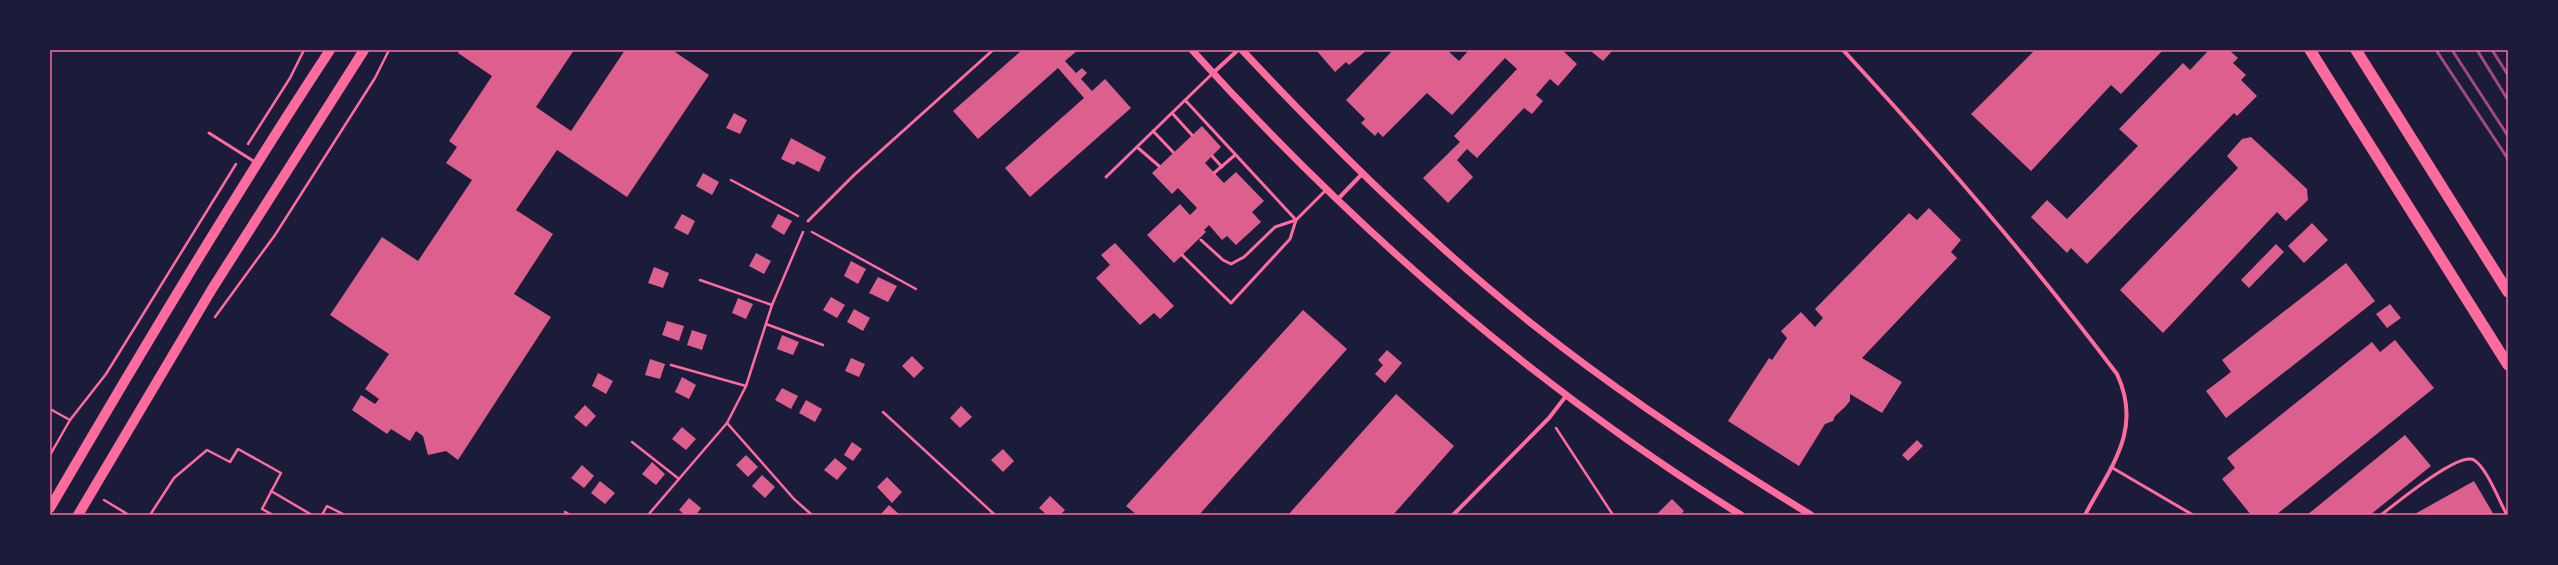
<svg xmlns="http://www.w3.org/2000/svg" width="2558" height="565" font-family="'Playfair Display',serif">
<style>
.building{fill:#dd5f8e}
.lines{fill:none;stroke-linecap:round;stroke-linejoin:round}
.path{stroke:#ff6b9d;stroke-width:2.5}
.service{stroke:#ff6b9d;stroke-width:3}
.minor{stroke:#ff6b9d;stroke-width:4}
.tertiary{stroke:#ff6b9d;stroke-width:7}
.primary{stroke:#ff6b9d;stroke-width:10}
.trunk{stroke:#ff6b9d;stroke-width:11}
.rail{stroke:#a44b75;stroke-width:3}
.neatline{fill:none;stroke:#ff6b9d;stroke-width:1.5}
</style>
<rect width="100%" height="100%" fill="#1b1b3a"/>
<g class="building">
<polygon points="460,50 574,50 536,107 571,131 625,50 672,50 709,75 627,197 557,150 516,210 553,234 514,294 551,317 458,460 446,451 428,455 423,436 416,431 410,441 391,429 387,434 352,410 361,395 375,404 379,399 365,389 389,354 330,315 382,237 418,261 472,180 446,163 457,147 449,141 492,76 458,53"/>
<polygon points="1022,50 1078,50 1065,61 1076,73 1082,68 1087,73 1081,79 1092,91 1105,79 1131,108 1030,197 1005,168 1084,98 1058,68 978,139 953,111"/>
<polygon points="1316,50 1367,50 1349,65 1346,62 1335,72"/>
<polygon points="1393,50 1447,50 1459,61 1469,50 1562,50 1577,64 1558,86 1550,79 1536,95 1543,101 1532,114 1524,108 1477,158 1467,149 1457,160 1473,177 1448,203 1423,178 1460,142 1454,136 1517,69 1505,58 1452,115 1427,93 1383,137 1378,132 1375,136 1361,123 1365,119 1346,100"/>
<polygon points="1594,50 1613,50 1603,61 1592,52"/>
<polygon points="2035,50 2163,50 2121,94 2111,85 2031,171 1971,114"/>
<polygon points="2209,50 2229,50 2238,58 2233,63 2246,75 2241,80 2257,96 2237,116 2234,113 2087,264 2071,248 2067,253 2031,217 2047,200 2067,219 2138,146 2119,129 2183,63 2190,70"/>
<polygon points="734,113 747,120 740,134 726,128"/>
<polygon points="1202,126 1221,147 1205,163 1224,183 1236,172 1264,201 1252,212 1261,222 1236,245 1227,236 1222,240 1209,225 1204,230 1206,232 1174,263 1147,235 1180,204 1190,215 1197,208 1178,188 1172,194 1152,173"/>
<polygon points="2251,137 2307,189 2308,200 2286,221 2277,212 2163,333 2120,290 2238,168 2227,156 2242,139"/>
<polygon points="791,138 826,157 819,172 797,161 794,165 781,159"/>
<polygon points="703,173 719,182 712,195 696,186"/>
<polygon points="1929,208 1961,240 1951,252 1957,258 1862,358 1902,382 1882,413 1850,394 1850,401 1845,407 1835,416 1833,421 1825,424 1799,466 1728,421 1769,358 1772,360 1787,338 1781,331 1801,312 1815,327 1823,318 1815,309 1909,213 1917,220"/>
<polygon points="682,214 695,221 688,235 674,228"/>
<polygon points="778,214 792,221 784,235 771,227"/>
<polygon points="2312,223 2328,240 2304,263 2288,246"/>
<polygon points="1115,243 1174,306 1160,319 1154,313 1140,325 1096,278 1110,265 1101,255"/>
<polygon points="2276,244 2284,252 2249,288 2241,280"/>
<polygon points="756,253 771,261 764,274 749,266"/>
<polygon points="851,261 866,269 858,284 844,276"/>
<polygon points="2346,263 2375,301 2226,418 2206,391 2231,372 2222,360"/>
<polygon points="654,267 669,273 663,288 648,283"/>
<polygon points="878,277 897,286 888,302 869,293"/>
<polygon points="831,297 845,305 837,318 823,310"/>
<polygon points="738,298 753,304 746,319 732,313"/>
<polygon points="2390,304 2401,318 2387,328 2376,314"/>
<polygon points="854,309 870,318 863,331 847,322"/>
<polygon points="1303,310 1347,349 1199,515 1137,515 1126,506"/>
<polygon points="667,321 684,326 679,341 662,335"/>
<polygon points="692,330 707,335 702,350 687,345"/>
<polygon points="782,335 799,342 793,355 777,349"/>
<polygon points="2395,340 2434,388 2276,515 2251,515 2222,479 2235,468 2227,458 2372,342 2380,352"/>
<polygon points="1387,350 1402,363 1385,383 1375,374 1383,365 1378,360"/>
<polygon points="912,356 924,368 914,378 902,366"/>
<polygon points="851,358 865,364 859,377 845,371"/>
<polygon points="650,359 665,364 660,379 645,375"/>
<polygon points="598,373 613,381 606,394 592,386"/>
<polygon points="682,377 696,385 689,399 675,392"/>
<polygon points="782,388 798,396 791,409 775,400"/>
<polygon points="1396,394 1454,446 1393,515 1288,515"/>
<polygon points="806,400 822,409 815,422 799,413"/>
<polygon points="585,405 596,416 586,427 574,417"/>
<polygon points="961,406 972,417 960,428 950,418"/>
<polygon points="682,427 696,439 686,450 672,439"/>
<polygon points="2405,435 2431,466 2370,515 2307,515"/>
<polygon points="1917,440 1923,446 1908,461 1902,455"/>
<polygon points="852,442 862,449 853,461 844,455"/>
<polygon points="1003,449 1014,461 1003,472 991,460"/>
<polygon points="746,455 758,467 748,477 736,465"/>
<polygon points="835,458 847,468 837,480 824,470"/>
<polygon points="652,462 665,474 656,485 642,474"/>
<polygon points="582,465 594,476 584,488 571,478"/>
<polygon points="762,475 775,487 765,498 752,486"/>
<polygon points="887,477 902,492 892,503 877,487"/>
<polygon points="600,481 615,493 605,504 591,493"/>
<polygon points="2474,481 2494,515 2413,515"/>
<polygon points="1050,496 1065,510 1060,515 1047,515 1039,508"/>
<polygon points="689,498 701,508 696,515 685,515 679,510"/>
<polygon points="1672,499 1684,511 1680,515 1656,515"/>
<polygon points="889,505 900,515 880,515"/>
</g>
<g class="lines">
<g class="path">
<polyline points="248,144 290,78 304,50"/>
<polyline points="731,180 798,216"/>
<polyline points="812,232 916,289"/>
<polyline points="700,280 772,305"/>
<polyline points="215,317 275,235 375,78 389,50"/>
<polyline points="766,324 823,345"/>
<polyline points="671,365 746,386"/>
<polyline points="50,409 70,420"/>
<polyline points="883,412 995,515"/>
<polyline points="727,423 794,499 812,515"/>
<polyline points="1556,428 1613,515"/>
<polyline points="632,442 679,479"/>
<polyline points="50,455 70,420 106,374 236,164"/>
<polyline points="271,491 312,515"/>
<polyline points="104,500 129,515"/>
<polyline points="565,512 570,515"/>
<polyline points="150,515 174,478 207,450 230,462 238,449 281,473 262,509 273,515"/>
<polyline points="322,515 327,506 345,515"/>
<polyline points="648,515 727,423 746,386 772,305 803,232"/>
</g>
<g class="service">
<polyline points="1185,100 1296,220 1275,227 1244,257 1231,264 1223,260 1201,240"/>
<polyline points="1172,113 1192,135"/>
<polyline points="1153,131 1173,152"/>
<polyline points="209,133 255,162"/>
<polyline points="1137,147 1159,166"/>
<polyline points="1212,156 1222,167"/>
<polyline points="1214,173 1235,155"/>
<polyline points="1106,177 1213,73"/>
<polyline points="808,221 854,175 993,50"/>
<polyline points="1182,255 1231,303 1290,239 1296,220 1326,190"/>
<polyline points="2111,467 2193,515"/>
<path d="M2381,515C2395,504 2459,451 2474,460C2487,468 2499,501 2507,515"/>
</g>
<g class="minor">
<path d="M1843,50C1939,154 2032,261 2117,374C2143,430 2111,466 2085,515"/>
<polyline points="1213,73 1238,50"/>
<polyline points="1337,200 1362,174"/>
<polyline points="1453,515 1549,418 1566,396"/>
</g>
<g class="tertiary">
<path d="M1192,50C1354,229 1536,388 1741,515"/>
<path d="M1242,50C1335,149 1430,243 1536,327C1623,396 1716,457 1811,515"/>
</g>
<g class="primary">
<path d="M50,508C140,354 232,199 330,50"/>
<polyline points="78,515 212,289 364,50"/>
</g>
<g class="trunk">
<polyline points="2310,50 2508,365"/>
<polyline points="2356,50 2508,292"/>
</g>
<g class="rail">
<polyline points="2436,50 2508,159"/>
<polyline points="2452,50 2508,136"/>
<polyline points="2477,50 2508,100"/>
<polyline points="2492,50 2508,75"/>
</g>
</g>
<rect width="2558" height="565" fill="none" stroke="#1b1b3a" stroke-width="102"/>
<rect x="51" y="51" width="2456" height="463" class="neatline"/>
</svg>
